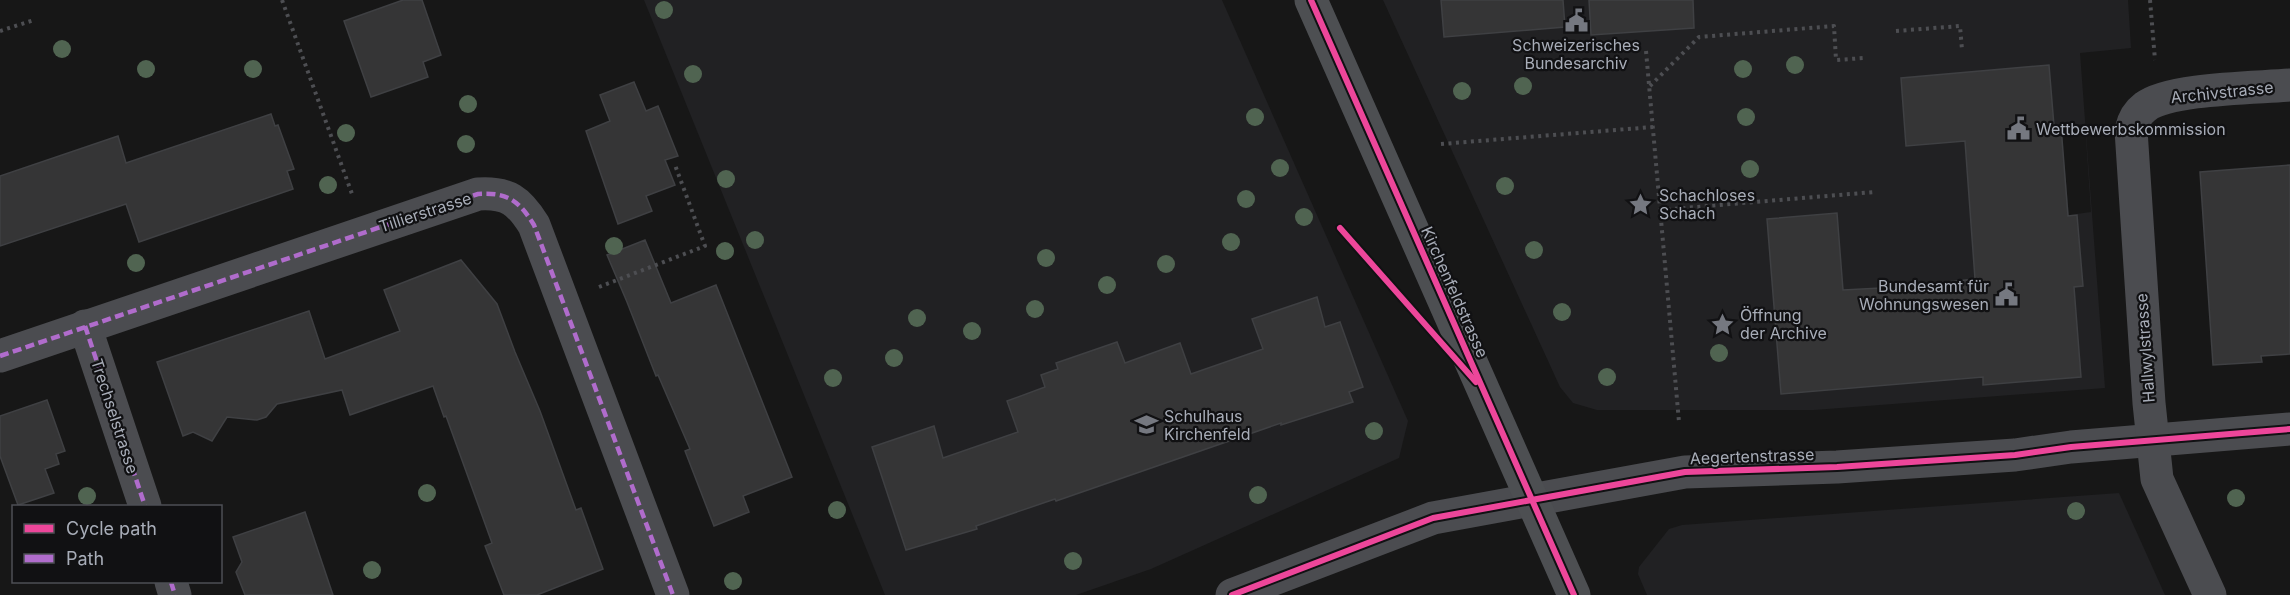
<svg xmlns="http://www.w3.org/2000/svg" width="2290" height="595" font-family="Inter,sans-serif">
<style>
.built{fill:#212123;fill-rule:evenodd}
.building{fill:#353536;stroke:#3f4043;stroke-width:1.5}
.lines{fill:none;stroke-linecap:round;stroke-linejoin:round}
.path{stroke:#4d4e52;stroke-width:4;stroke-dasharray:3 4.5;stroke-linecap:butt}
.minor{stroke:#4b4c50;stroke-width:33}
.primary{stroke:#4d4f52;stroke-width:33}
.quiet{stroke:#b06ccc;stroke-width:4.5;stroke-dasharray:9 4.5;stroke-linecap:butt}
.cycleway-casing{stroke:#111113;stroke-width:10}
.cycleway{stroke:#ed469a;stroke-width:6}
.tree{fill:#506451}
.labels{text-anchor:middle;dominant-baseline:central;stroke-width:4.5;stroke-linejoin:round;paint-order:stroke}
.poi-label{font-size:16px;fill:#a8adb8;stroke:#111113;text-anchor:start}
.street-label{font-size:16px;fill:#a8adb8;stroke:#111113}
</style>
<rect width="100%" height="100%" fill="#171717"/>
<g class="built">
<polygon points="644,0 1222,0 1408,421 1399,458 1151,569 1076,595 885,595"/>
<path d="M1383,0H2128L2131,48L2080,53L2105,388L1814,410H1597L1573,403L1560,387ZM2085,124L2091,212L2069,215L2061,126Z"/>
<polygon points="2119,493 2165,595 1647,595 1638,574 1639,567 1669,529 1682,525"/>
</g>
<g class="building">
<polygon points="403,0 422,0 441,55 423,62 428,77 371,97 344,21"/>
<polygon points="1441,0 1563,0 1565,27 1444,37"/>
<polygon points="1589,0 1693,0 1694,28 1591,35"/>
<polygon points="2049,65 2054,126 2061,126 2068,216 2077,215 2083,286 2074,287 2081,377 1983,385 1983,377 1781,394 1767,219 1837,213 1843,290 1900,287 1975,279 1965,141 1906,146 1901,78"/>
<polygon points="634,82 646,111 658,106 678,156 665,160 675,185 646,196 652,211 618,224 586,131 610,121 600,95"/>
<polygon points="271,114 275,126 278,125 294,169 287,171 293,189 139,242 126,204 0,246 0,176 118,136 126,163"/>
<polygon points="2290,165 2290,354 2261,356 2262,362 2213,365 2200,172"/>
<polygon points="645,240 671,303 716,285 792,477 743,496 749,512 714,526 685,451 690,449 658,375 656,376 627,302 607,255"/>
<polygon points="461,260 497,304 515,352 540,411 576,510 581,508 603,569 537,595 504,595 485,546 492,543 446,416 444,417 433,386 350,415 342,390 277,404 266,417 257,420 227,417 212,441 193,432 183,436 157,362 309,311 325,359 400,331 384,290"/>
<polygon points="1317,297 1325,327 1340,322 1363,387 1349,392 1353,402 1281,425 1281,423 1056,501 1055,499 976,526 977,529 906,550 872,447 934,426 943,458 1018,432 1007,401 1045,387 1041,375 1058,369 1056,363 1117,342 1125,363 1180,343 1191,374 1263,349 1252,319"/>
<polygon points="47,400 65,451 56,454 59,464 45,469 54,493 18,505 0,456 0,416"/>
<polygon points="305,512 333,595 245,595 236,572 242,562 233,537"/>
</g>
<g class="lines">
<g class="path">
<polyline points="282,0 352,194"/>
<polyline points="2150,0 2155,60"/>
<polyline points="0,31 34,20"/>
<polyline points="1896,31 1960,26 1962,50"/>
<polyline points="1646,51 1679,422"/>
<polyline points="1650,86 1699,37 1834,26 1836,60 1864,58"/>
<polyline points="1441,144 1653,127"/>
<polyline points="1660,210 1875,192"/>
<polyline points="599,287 705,246 675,165"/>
</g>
<g class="minor">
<polyline points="85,326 145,506"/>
<path d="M0,356L478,194C508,192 519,201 534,225L673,595"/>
<polyline points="171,582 175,595"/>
<polyline points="1232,595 1433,518 1685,472 1837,467 2015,455 2071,447 2290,429"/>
<path d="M2210,595L2157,479L2149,403L2131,130C2133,121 2137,113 2145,107C2169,88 2257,88 2290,85"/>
</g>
<polyline class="primary" points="1311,0 1574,595"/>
<g class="quiet">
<polyline points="85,326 145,506"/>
<path d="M0,356L478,194C508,192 519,201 534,225L673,595"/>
<polyline points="171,582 175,595"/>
</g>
<defs>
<g id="cycleway">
<polyline points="1311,0 1574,595"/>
<polyline points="1340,228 1476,382"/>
<polyline points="1232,595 1433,518 1685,472 1837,467 2015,455 2071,447 2290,429"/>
</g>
</defs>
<use href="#cycleway" class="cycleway-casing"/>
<use href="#cycleway" class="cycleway"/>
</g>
<g class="tree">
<circle cx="664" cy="10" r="9"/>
<circle cx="62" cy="49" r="9"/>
<circle cx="1795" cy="65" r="9"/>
<circle cx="146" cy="69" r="9"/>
<circle cx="253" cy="69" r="9"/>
<circle cx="1743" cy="69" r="9"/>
<circle cx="693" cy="74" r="9"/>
<circle cx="1523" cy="86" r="9"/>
<circle cx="1462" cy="91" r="9"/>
<circle cx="468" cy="104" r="9"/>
<circle cx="1255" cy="117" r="9"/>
<circle cx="1746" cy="117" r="9"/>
<circle cx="346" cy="133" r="9"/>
<circle cx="466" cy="144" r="9"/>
<circle cx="1280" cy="168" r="9"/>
<circle cx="1750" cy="169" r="9"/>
<circle cx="726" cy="179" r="9"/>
<circle cx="328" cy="185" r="9"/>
<circle cx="1505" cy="186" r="9"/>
<circle cx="1246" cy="199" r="9"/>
<circle cx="1304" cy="217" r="9"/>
<circle cx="755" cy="240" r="9"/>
<circle cx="1231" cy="242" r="9"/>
<circle cx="614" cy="246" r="9"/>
<circle cx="1534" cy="250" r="9"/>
<circle cx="725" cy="251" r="9"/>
<circle cx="1046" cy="258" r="9"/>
<circle cx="136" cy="263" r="9"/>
<circle cx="1166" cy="264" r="9"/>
<circle cx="1107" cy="285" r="9"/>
<circle cx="1035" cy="309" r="9"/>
<circle cx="1562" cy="312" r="9"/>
<circle cx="917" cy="318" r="9"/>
<circle cx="972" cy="331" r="9"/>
<circle cx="1719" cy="353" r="9"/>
<circle cx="894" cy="358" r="9"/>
<circle cx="1607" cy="377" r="9"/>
<circle cx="833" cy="378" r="9"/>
<circle cx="1374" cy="431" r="9"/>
<circle cx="427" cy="493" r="9"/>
<circle cx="1258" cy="495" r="9"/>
<circle cx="87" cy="496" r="9"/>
<circle cx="2236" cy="498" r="9"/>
<circle cx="837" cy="510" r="9"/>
<circle cx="2076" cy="511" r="9"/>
<circle cx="1073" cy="561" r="9"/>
<circle cx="372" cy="570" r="9"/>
<circle cx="733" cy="581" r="9"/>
</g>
<defs>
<symbol id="civic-bare" viewBox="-9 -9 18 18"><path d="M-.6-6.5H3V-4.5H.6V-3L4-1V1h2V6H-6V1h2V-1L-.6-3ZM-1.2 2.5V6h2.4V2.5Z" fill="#757880" stroke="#111113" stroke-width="2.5" paint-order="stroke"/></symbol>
<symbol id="sight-bare" viewBox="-9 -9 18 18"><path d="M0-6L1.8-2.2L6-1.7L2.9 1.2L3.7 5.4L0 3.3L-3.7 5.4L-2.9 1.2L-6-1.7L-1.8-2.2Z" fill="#757880" stroke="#111113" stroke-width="2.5" paint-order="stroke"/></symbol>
<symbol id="school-bare" viewBox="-9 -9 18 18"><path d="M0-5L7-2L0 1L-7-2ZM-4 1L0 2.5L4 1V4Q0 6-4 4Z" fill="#757880" stroke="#111113" stroke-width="2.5" paint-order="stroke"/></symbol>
</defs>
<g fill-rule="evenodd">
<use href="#civic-bare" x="1560" y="4" width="33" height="33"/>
<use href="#civic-bare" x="2002" y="112" width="33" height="33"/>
<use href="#sight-bare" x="1624" y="188" width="33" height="33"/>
<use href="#civic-bare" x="1990" y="278" width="33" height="33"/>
<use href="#sight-bare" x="1706" y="308" width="33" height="33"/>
<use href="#school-bare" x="1130" y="408" width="33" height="33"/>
</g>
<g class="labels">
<g class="poi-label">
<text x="1576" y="45" text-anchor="middle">Schweizerisches<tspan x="1576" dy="18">Bundesarchiv</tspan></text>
<text x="2036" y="129">Wettbewerbskommission</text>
<text x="1659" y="195">Schachloses<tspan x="1659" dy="18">Schach</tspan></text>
<text x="1989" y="286" text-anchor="end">Bundesamt für<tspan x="1989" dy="18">Wohnungswesen</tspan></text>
<text x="1740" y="315">Öffnung<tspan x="1740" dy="18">der Archive</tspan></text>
<text x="1164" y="416">Schulhaus<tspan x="1164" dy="18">Kirchenfeld</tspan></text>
</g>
<g class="street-label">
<text transform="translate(2222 92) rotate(-6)">Archivstrasse</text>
<text transform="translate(425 212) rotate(-18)">Tillierstrasse</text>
<text transform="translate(1455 292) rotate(66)">Kirchenfeldstrasse</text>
<text transform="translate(2145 348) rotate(-94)">Hallwylstrasse</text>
<text transform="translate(115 416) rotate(72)">Trechselstrasse</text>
<text transform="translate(1752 456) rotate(-2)">Aegertenstrasse</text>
</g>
</g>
<rect x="12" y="505" width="210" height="78" fill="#111113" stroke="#4d4f55" stroke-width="1.5"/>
<rect x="24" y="524" width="30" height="9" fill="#ed469a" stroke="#4d4f55" stroke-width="1.5"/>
<text x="66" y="535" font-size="18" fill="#a8adb8">Cycle path</text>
<rect x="24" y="554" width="30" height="9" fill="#b06ccc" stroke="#4d4f55" stroke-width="1.5"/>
<text x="66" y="565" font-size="18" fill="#a8adb8">Path</text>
</svg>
